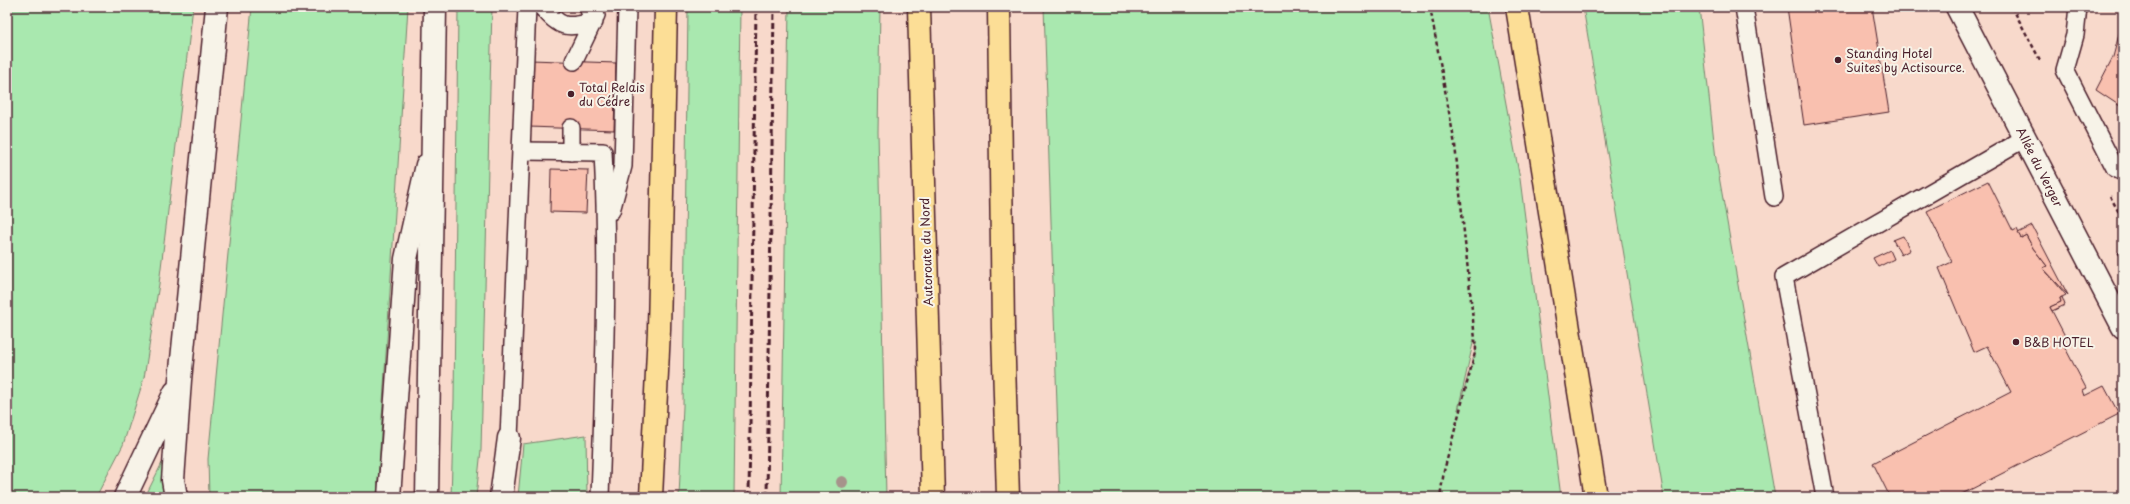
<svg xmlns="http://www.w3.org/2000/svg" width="2130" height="504" font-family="'Playpen Sans',sans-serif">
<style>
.built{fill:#f8d9cb}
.green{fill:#a9e8af;stroke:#7a846d;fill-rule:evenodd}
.building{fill:#f9c0af;stroke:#4a1f2b}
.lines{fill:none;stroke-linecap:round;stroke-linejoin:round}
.service-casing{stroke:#4a1f2b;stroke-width:20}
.tertiary-casing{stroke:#4a1f2b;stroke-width:25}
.secondary-casing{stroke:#4a1f2b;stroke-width:25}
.motorway-casing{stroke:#4a1f2b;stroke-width:25}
.path{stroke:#4a1f2b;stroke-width:2.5;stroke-dasharray:4 3;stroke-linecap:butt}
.service{stroke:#f7f3e8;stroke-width:17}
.tertiary{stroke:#f7f3e8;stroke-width:22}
.secondary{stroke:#f7f3e8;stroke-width:22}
.motorway{stroke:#fcde96;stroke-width:22}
.rail{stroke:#4a1f2b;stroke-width:3;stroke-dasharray:6 3;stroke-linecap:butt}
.tree{fill:#a6938b}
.poi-dot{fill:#4a1f2b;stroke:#f7f3e8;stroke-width:1.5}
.labels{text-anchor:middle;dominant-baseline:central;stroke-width:4;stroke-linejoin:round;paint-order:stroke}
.poi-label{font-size:12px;fill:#4a1f2b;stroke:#f7f3e8;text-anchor:start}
.street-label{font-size:12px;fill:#4a1f2b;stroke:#f7f3e8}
</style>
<rect width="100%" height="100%" fill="#f8e4d7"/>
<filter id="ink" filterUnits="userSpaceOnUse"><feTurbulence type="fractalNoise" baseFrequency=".025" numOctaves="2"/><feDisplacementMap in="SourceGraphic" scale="8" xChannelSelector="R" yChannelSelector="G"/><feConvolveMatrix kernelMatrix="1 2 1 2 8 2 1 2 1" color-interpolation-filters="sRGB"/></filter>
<g filter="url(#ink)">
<rect class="built" x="7" y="7" width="2116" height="490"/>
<g class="green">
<polygon points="7,7 193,7 159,284 144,378 123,445 96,497 7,497"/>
<polygon points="252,7 408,7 377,497 209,497 208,459"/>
<polygon points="458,7 492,7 481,450 476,497 451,497 454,400"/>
<polygon points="688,7 740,7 734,497 679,497 683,406"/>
<polygon points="789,7 880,7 878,132 886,497 781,497"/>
<path d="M1044,7H1488L1520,179L1561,497H1060ZM1474,339L1476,349L1458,410Z"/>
<polygon points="1583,7 1699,7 1716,159 1775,497 1664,497"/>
<polygon points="586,435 587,497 518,497 523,444"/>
<polygon points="162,463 166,497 145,497"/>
</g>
<g class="building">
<polygon points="1787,7 1872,7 1889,112 1804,125"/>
<polygon points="2123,12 2123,108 2096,90 2113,57 2122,23"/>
<polygon points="531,60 616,63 614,130 529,127"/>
<polygon points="551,169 588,170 586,213 550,212"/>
<polygon points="1988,181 2013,231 2017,229 2021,238 2026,235 2033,248 2047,266 2043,268 2066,295 2060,298 2061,302 2050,307 2065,336 2060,338 2086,388 2082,390 2084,396 2104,386 2119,414 1956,497 1890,497 1873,463 2011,392 1987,346 1974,352 1939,268 1952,262 1927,211"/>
<polygon points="2032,226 2068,295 2043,268 2047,266 2033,248 2026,235 2021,238 2018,233"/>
<polygon points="1903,236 1910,250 1901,255 1893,240"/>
<polygon points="1890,250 1894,259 1878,267 1873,258"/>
<polygon points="2062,297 2065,305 2052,311 2050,307 2061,302 2060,298"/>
</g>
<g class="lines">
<defs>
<g id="service">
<path d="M542,7C562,29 565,28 594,22L588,7"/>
<polyline points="1744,7 1774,197"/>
<polyline points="2078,7 2075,35 2065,70 2115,168 2123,172"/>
<polyline points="574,61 596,15"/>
<path d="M521,151L603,152C609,267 604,382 600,497"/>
<polyline points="571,152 571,128"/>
<polyline points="611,211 623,166 627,7"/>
<polyline points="509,438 527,7"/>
<polyline points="1825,497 1784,277 2025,138"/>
</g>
<g id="tertiary">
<polyline points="1957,7 2123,327"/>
<polyline points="125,497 175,392"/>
<polyline points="176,497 173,480 180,380 217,7"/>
<polyline points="389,497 406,259 427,165"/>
</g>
<g id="secondary">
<polyline points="427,497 435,7"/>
<polyline points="501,497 509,438"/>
</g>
<g id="motorway">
<polyline points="919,7 933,497"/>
<polyline points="999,7 1003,329 1008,497"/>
<polyline points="1517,7 1596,497"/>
<polyline points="651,497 659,330 666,7"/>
</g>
</defs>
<use href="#service" class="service-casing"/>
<use href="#tertiary" class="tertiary-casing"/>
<use href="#secondary" class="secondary-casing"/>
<use href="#motorway" class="motorway-casing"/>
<g class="path">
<polyline points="1430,7 1455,145 1476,349 1444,471 1440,497"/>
<polyline points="2012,7 2040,60"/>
<polyline points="2110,196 2123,220"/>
<polyline points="2117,254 2123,251"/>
</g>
<use href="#service" class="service"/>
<use href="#tertiary" class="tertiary"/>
<use href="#secondary" class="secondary"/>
<use href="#motorway" class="motorway"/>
<g class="rail">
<polyline points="749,497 756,7"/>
<polyline points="767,497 774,7"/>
</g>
</g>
<circle class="tree" cx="842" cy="482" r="6"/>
</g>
<g class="poi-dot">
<circle cx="1838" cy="60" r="4"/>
<circle cx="571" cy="94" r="4"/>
<circle cx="2016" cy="342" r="4"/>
</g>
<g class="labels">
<g class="poi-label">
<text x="1846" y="53">Standing Hotel<tspan x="1846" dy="14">Suites by Actisource.</tspan></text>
<text x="579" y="87">Total Relais<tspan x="579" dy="14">du Cédre</tspan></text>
<text x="2024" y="342">B&amp;B HOTEL</text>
</g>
<g class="street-label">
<text transform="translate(2040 167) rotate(63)">Allée du Verger</text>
<text transform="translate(926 252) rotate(-92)">Autoroute du Nord</text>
</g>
</g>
<rect width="2130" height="504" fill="none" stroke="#f7f3e8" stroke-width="24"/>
<rect x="12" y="12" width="2106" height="480" fill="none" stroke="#4a1f2b" stroke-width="1.5" filter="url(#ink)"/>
</svg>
